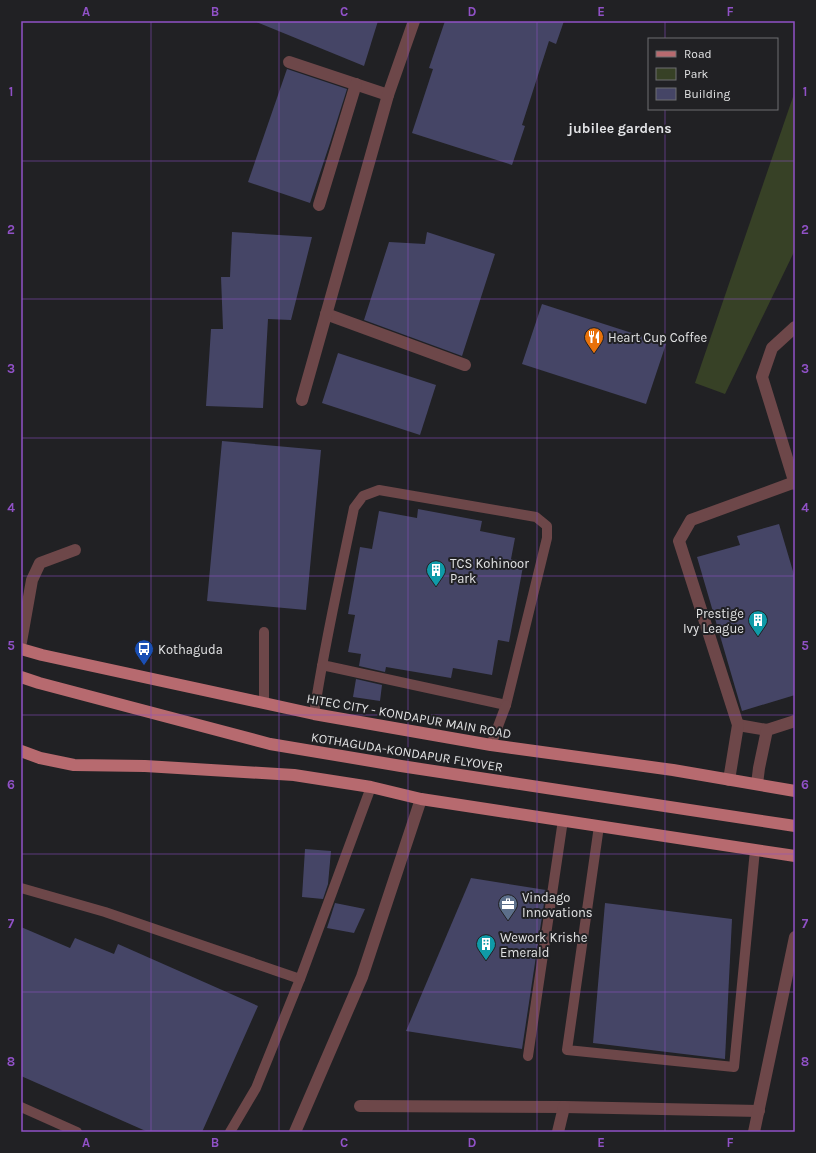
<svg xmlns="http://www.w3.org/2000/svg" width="816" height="1153" font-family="Karla,sans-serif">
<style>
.green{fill:#374126}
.building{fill:#454566}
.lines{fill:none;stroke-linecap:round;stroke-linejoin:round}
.lane{stroke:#6d4749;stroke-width:10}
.street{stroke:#6d4749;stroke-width:12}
.primary{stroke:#b76a6f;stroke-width:12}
.grid{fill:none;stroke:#9051c6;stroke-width:1;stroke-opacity:0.55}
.labels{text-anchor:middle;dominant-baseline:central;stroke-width:4;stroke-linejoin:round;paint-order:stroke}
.poi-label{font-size:13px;fill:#e2e3e4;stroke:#212124;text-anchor:start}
.street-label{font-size:13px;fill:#e2e3e4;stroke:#212124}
.neighbourhood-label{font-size:14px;font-weight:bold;fill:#e3e4e7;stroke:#212124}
.neatline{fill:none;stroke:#9051c6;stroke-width:1.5}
.grid-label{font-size:13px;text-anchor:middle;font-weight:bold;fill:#9051c6}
</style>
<rect width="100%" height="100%" fill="#212124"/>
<polygon class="green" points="795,91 795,250 725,394 695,383"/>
<g class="building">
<polygon points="254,21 378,21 364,66"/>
<polygon points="445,21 564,21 556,44 549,41 522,125 525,126 512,165 412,133 433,69 429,68"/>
<polygon points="287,69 347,89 330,143 310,203 248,182"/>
<polygon points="232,232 312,237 291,320 268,319 263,408 206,406 211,329 223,329 221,277 230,277"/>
<polygon points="427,232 495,254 462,356 364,320 389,242 425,244"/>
<polygon points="542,304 666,344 646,404 522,364"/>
<polygon points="338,353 436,385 420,435 322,403"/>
<polygon points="222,441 321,450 306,610 207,601"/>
<polygon points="418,509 482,521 480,531 515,538 511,559 524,561 509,642 498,640 492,675 453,668 451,678 386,667 385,672 359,666 361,654 348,652 355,615 348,614 360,547 372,549 379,511 417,518"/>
<polygon points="779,524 795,578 795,695 742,711 697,557 740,545 737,536"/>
<polygon points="356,679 382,685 380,701 353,697"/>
<polygon points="305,849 331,851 328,884 323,899 302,897"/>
<polygon points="471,878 546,890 522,1049 406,1031"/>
<polygon points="335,903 365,909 354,933 327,928"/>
<polygon points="605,903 732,919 725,1059 593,1043"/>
<polygon points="21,927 70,948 75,938 114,954 118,944 258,1006 202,1132 148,1132 21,1076"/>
</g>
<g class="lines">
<g class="lane">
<polyline points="264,632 264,703"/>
<path d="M314,714C324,645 340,577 354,508L363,496L379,490L536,517L547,526V538L506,705L322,665"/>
<polyline points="491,745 506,705"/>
<polyline points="599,826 567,1050 734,1067 755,850"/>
<polyline points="21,888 105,912 300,979"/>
<polyline points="528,1056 563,820"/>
<polyline points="21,1107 77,1132"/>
<polyline points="230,1132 256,1088 300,979 371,787"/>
</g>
<g class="street">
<polyline points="289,62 388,95"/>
<polyline points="319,205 356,84"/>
<polyline points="326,314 465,365"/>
<polyline points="795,327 772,348 762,377 795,484"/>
<polyline points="302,400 388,95 414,21"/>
<polyline points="21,642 32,580 40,563 75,550"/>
<polyline points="738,725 767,730"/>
<polyline points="729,780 738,725 679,541 691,520 795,482"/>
<polyline points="757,784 759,768 767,730 795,721"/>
<polyline points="360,1106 564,1107 759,1111"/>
<polyline points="295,1132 362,977 421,799"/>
<polyline points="558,1132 564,1107"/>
<polyline points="754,1132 795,937"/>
</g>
<g class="primary">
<polyline points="21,649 42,655 314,714 491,745 673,770 795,791"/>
<polyline points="21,677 39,683 270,744 401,766 795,826"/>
<polyline points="21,751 40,758 74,765 145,766 294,775 371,787 421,799 795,856"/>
</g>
</g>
<path class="grid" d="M151,21V1132M279,21V1132M408,21V1132M537,21V1132M665,21V39M665,109V1132M21,161H795M21,299H795M21,438H795M21,576H795M21,715H795M21,854H795M21,992H795"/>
<defs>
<symbol id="restaurant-pin" viewBox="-11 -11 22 30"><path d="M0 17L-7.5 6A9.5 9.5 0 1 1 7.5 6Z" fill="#e8710a" stroke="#212124"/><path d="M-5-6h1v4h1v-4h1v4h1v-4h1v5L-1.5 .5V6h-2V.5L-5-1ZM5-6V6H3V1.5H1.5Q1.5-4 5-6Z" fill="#fff"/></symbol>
<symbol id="building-pin" viewBox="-11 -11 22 30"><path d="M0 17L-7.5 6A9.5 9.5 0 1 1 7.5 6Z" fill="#0f9aa8" stroke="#212124"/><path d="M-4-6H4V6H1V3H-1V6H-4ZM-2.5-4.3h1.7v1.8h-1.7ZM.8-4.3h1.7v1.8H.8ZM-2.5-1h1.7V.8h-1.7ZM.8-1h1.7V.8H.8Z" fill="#fff"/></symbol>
<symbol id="bus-pin" viewBox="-11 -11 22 30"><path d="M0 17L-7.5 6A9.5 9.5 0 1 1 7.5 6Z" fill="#1a4fb4" stroke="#212124"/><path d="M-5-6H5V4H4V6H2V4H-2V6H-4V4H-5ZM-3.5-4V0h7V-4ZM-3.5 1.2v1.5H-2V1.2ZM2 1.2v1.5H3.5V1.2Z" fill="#fff"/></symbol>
<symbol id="office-pin" viewBox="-11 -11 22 30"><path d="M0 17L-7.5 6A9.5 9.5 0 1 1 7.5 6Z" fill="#5c6f8a" stroke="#212124"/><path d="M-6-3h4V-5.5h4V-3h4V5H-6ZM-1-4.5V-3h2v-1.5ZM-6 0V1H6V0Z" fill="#fff"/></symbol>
</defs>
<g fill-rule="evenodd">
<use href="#restaurant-pin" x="583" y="326" width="22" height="30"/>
<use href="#building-pin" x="425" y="559" width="22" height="30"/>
<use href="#building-pin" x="747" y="609" width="22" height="30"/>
<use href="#bus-pin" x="133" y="638" width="22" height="30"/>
<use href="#office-pin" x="497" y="893" width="22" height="30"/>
<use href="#building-pin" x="475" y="933" width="22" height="30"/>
</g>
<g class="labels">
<g class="poi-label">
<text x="608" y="337">Heart Cup Coffee</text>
<text x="450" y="563">TCS Kohinoor<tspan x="450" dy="15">Park</tspan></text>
<text x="744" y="613" text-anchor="end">Prestige<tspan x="744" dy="15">Ivy League</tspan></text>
<text x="158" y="649">Kothaguda</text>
<text x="522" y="897">Vindago<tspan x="522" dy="15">Innovations</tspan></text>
<text x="500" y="937">Wework Krishe<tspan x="500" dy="15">Emerald</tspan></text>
</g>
<g class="street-label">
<text transform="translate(409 716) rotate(10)">HITEC CITY - KONDAPUR MAIN ROAD</text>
<text transform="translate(407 752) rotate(9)">KOTHAGUDA-KONDAPUR FLYOVER</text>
</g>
<g class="neighbourhood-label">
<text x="620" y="128">jubilee gardens</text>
</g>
</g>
<rect width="816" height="1153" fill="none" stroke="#212124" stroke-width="44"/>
<rect x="648" y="38" width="130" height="72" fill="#212124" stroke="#6e6f71"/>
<rect x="656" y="51" width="20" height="6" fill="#b76a6f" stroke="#6e6f71"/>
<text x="684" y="58" font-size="12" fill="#e2e3e4">Road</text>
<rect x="656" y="68" width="20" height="12" fill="#374126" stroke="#6e6f71"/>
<text x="684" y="78" font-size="12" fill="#e2e3e4">Park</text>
<rect x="656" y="88" width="20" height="12" fill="#454566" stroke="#6e6f71"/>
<text x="684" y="98" font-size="12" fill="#e2e3e4">Building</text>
<rect x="22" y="22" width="772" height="1109" class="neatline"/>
<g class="grid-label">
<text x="86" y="16">A</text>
<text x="215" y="16">B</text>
<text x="344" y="16">C</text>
<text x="472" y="16">D</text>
<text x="601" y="16">E</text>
<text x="730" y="16">F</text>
<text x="11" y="96">1</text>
<text x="805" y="96">1</text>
<text x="11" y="234">2</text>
<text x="805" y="234">2</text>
<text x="11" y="373">3</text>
<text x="805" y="373">3</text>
<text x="11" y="512">4</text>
<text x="805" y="512">4</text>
<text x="11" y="650">5</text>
<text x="805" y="650">5</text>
<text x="11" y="789">6</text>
<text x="805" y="789">6</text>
<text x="11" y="928">7</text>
<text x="805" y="928">7</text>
<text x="11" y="1066">8</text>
<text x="805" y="1066">8</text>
<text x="86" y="1147">A</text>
<text x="215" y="1147">B</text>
<text x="344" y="1147">C</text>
<text x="472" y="1147">D</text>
<text x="601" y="1147">E</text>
<text x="730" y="1147">F</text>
</g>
</svg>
